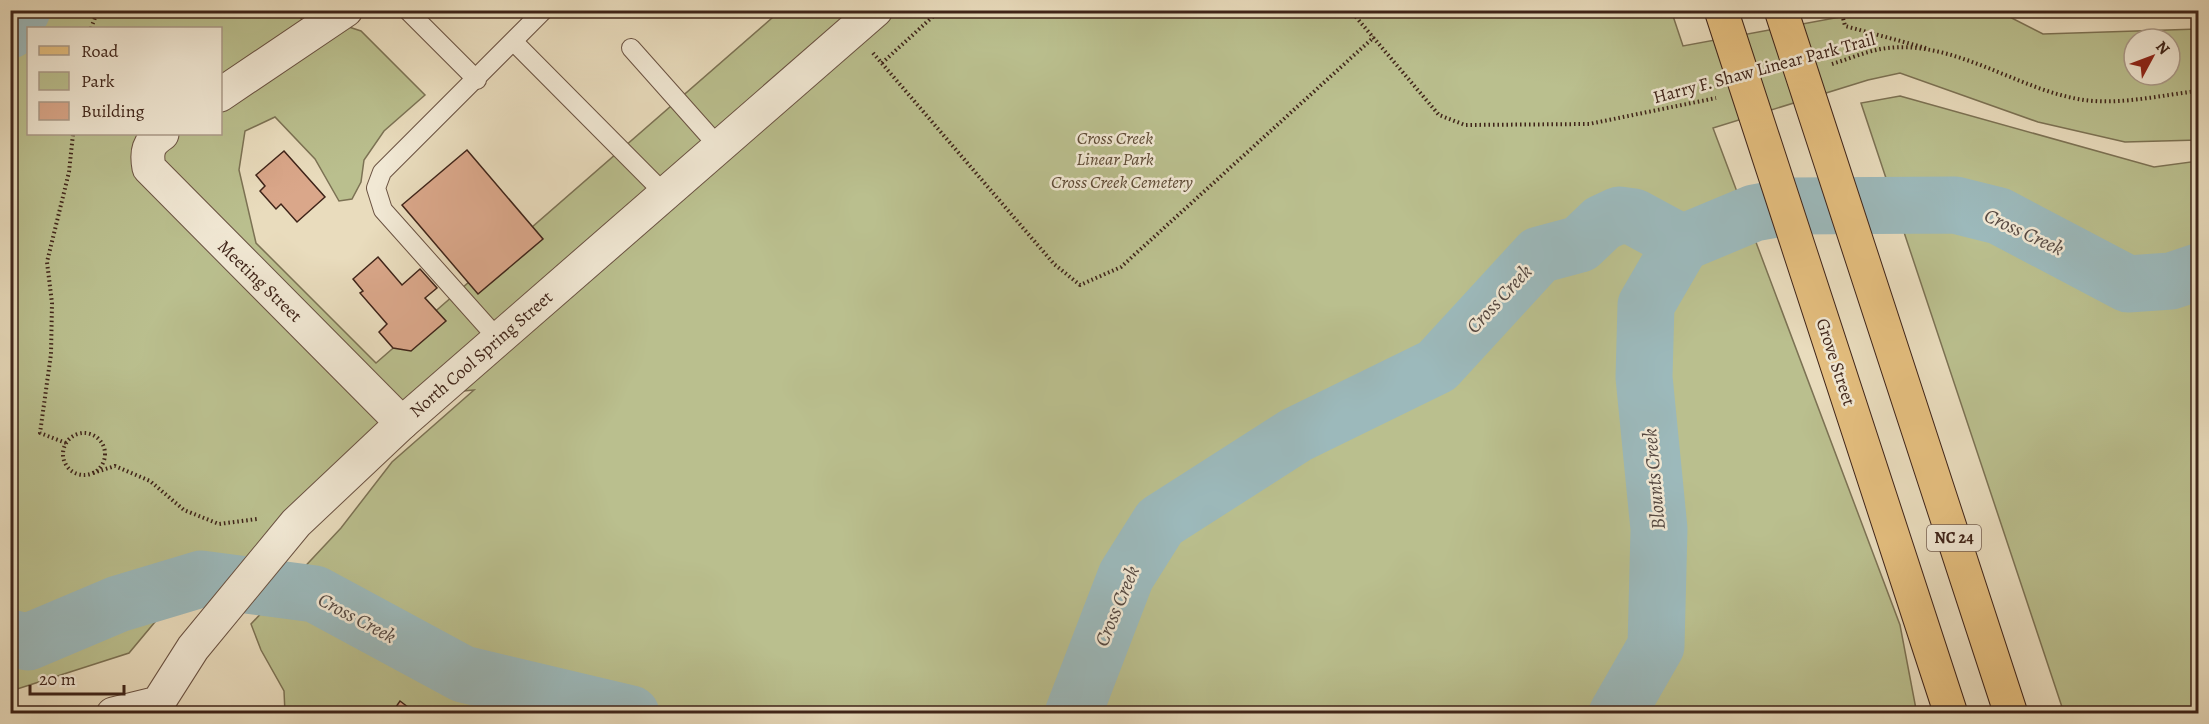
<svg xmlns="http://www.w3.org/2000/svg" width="2209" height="724" font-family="Alegreya,serif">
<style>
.green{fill:#babf8e;stroke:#7c7254;stroke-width:1.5;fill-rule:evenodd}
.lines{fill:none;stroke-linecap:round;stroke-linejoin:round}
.river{stroke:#9cb9bb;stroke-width:57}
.building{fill:#daa78a;stroke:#3f2419;stroke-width:1.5}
.lane-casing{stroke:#6a5242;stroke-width:20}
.street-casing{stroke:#6a5242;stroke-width:35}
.primary-casing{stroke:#3f2419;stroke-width:35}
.path{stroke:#3f2419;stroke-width:4;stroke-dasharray:1.5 3;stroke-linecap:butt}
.lane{stroke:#f1e8d4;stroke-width:18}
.street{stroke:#f1e8d4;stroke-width:33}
.primary{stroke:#e4be7e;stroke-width:33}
.labels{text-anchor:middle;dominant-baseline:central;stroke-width:5;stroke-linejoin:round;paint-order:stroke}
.shield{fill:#f1e8d4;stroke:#745f51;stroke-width:1.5}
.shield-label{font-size:16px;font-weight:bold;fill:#3f2419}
.street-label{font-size:18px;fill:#3f2419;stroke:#f1e8d4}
.park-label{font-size:18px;font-style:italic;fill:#5e4b36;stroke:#f1e8d4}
.water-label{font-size:20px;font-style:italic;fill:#564942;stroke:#f1e8d4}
</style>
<rect width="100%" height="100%" fill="#e9dcbd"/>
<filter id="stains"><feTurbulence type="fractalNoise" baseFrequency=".00333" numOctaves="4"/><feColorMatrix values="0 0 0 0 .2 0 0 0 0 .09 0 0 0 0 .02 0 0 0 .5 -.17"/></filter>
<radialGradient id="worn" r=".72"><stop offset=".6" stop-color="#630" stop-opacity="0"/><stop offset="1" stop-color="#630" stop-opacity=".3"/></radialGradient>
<g class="green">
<path d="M1671,10L1683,46L1878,10L1998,11L2043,34L2198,29V140L2125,142L2038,122L1900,73L1868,80L1713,128L1900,625L1916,709L1915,713H285L284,691L261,650L251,624L341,528L392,462L474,390L442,393L244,569L200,568L129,653L11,691V11H294L308,26L328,20L361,31L425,95L384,131L364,160L361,182L352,199L339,201L315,159L275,117L245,131L239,170L256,243L376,363L780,11ZM28,28H220V134H28ZM2134,39H2170V75H2134Z"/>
<polygon points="1900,96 2154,167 2198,161 2198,713 2064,713 1861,103"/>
</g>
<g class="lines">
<g class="river">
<polyline points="10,30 22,10"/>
<polyline points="10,638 28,642 118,604 201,579 315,594 463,674 631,714"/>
<polyline points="1073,714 1126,576 1160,522 1296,435 1437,366 1539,255 1580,244 1602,223 1619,215 1634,217 1682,243 1754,213 1792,206 1955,205 1999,216 2128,284 2171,281 2198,272"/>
<polyline points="1617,714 1656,646 1659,529 1644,377 1646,305 1682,243"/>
</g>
</g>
<g class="building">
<polygon points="467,150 543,239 478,294 402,205"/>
<polygon points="284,151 325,197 297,222 281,204 276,209 260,191 265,186 256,175"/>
<polygon points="378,257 402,285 420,269 437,288 425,298 446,321 411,351 393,348 379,332 387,324 360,293 363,291 353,279"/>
<polygon points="400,701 417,714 391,714"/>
</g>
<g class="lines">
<defs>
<g id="lane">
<polyline points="407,10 477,80"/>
<polyline points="514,42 665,194"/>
<polyline points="631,48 719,147"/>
<polyline points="499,340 383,210 376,188 382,172 544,10"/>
</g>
<g id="street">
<polyline points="220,95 346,10"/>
<path d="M162,134C148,143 146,152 149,168L402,423"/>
<polyline points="113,714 158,703 193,648 296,523 402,423 876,10"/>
</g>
<g id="primary">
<polyline points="1721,10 1951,714"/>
<polyline points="1781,10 2011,714"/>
</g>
</defs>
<use href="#lane" class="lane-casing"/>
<use href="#street" class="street-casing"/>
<use href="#primary" class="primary-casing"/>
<g class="path">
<polyline points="1350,10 1439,115 1465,125 1589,124 1716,98"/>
<polyline points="1841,10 1845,26 1926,48"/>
<polyline points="91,28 98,10"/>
<polyline points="873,53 1054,264 1080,285 1121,267 1374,37"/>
<polyline points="882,63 940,10"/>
<path d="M1832,64C1848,59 1865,52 1881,49C1952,37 2016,90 2084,100C2121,105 2162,95 2198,91"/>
<circle cx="84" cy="454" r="21"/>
<polyline points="66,443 40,433 51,354 52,303 47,262 69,172 73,134"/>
<polyline points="93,473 115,466 150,481 184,510 219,524 257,519"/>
</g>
<use href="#lane" class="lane"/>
<use href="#street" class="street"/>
<use href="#primary" class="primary"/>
</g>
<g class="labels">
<rect class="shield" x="1927" y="525" width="54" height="26" rx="4.5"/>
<g class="shield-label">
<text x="1954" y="538">NC 24</text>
</g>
<g class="street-label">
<text transform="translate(1764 68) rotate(-15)">Harry F. Shaw Linear Park Trail</text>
<text transform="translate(260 281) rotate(44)">Meeting Street</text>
<text transform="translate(481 354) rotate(-41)">North Cool Spring Street</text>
<text transform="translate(1836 362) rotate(72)">Grove Street</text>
</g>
<g class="park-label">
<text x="1115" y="138">Cross Creek<tspan x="1115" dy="21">Linear Park</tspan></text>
<text x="1122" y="182">Cross Creek Cemetery</text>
</g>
<g class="water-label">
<text transform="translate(2024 232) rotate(25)">Cross Creek</text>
<text transform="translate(1499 299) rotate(-47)">Cross Creek</text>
<text transform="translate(1654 479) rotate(-95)">Blounts Creek</text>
<text transform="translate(1117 606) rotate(-67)">Cross Creek</text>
<text transform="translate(357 618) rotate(28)">Cross Creek</text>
</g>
</g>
<rect width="2209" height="724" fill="none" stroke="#e9dcbd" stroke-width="36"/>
<rect x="12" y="12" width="2185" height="700" fill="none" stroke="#3f2419" stroke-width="3"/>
<rect x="18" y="18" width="2173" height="688" fill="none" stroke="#3f2419" stroke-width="1.5"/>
<rect x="27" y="27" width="195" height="108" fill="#f1e8d4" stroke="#aa9a89" stroke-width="1.5"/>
<rect x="39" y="46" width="30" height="9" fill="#e4be7e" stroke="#aa9a89" stroke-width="1.5"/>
<text x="81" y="57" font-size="18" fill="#3f2419">Road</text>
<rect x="39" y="72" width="30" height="18" fill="#babf8e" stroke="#aa9a89" stroke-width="1.5"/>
<text x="81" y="87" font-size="18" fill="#3f2419">Park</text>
<rect x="39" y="102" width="30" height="18" fill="#daa78a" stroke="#aa9a89" stroke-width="1.5"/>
<text x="81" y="117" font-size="18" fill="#3f2419">Building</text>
<g transform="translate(2152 57) rotate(49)"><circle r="28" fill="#f1e8d4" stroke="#aa9a89" stroke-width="1.5"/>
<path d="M0-4.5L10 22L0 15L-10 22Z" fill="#8f2418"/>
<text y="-9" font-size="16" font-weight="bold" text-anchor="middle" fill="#3f2419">N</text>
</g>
<path d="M30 685v9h94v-9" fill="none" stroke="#3f2419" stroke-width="3"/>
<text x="39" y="685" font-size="18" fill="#3f2419" stroke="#f1e8d4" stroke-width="4.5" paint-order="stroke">20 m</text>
<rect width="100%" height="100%" filter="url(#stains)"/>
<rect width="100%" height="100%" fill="url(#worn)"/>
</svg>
